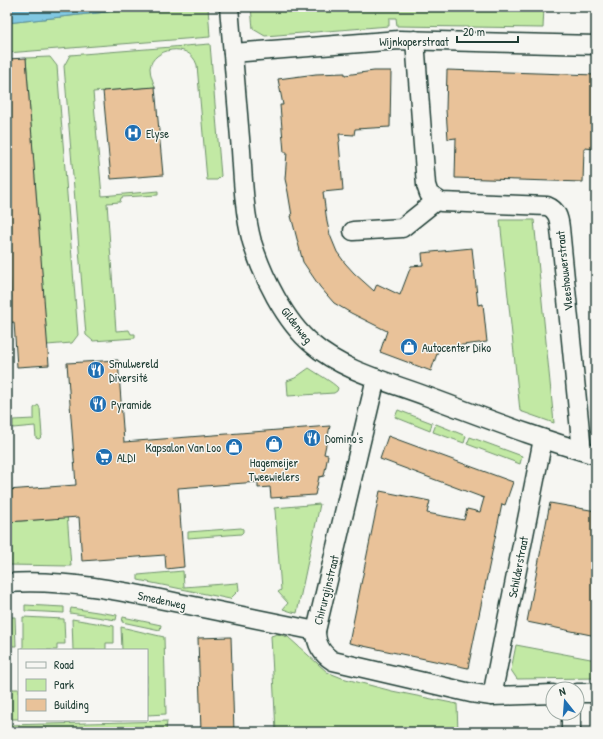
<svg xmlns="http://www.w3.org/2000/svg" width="603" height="739" font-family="'Patrick Hand',sans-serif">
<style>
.green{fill:#c2e9a4;stroke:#70936c}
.water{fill:#81c8e2;stroke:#5a909c}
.building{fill:#e9c299;stroke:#1f3d34}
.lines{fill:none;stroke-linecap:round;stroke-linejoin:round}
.street-casing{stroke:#1f3d34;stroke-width:21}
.street{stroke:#f6f6f2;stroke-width:18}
.labels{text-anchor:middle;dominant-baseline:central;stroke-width:3;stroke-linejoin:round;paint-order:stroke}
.street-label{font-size:12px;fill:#1f3d34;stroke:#f6f6f2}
.poi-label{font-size:12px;fill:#1f3d34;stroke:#f6f6f2;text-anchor:start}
</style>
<rect width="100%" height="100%" fill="#f6f6f2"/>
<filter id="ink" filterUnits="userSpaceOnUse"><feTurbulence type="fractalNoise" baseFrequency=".025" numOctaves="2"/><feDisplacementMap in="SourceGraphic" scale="8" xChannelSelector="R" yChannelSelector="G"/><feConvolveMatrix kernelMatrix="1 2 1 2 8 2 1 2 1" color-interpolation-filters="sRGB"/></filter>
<g filter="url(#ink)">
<g class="green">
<polygon points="151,7 208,7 210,37 7,53 7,23"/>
<polygon points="251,7 544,7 543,28 397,26 396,18 389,18 389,26 265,36 253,29"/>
<path d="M210,44L221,176L217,180H207L197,65C189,40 152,49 150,68C150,75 153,81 155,87L93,92L102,196L158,191V195L123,197L121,198L120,202L107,203L116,331L129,330L131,334H135V338L93,341L86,335L64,66L70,55Z"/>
<polygon points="50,57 57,66 78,335 72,343 47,345 26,58"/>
<polygon points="500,220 534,220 554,423 520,411"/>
<path d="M309,368C316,373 334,383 338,388L337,391L334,393L288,396L287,381L295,378Z"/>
<polygon points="38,405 40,408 42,436 39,439 36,438 35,426 13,428 13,420 34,419 34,408"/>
<polygon points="398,410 432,423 430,431 395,417"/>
<polygon points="436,424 466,436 464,443 433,432"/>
<polygon points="470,437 522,456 520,464 467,444"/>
<polygon points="320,504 297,613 292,612 283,609 288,603 278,592 281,590 275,510 274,508"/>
<polygon points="67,513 71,566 7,565 7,522 60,518"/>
<polygon points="241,528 243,529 243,532 241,534 188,538 188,532"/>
<polygon points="183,571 184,587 237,583 238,582 239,590 230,599 138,580 138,575"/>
<polygon points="25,605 64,607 64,613 25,611"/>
<polygon points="71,608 117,615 116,620 70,613"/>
<polygon points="7,617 15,617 16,646 7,646 7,656"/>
<polygon points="23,617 64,619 65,644 57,644 57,650 23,650"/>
<polygon points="123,617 161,625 160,630 122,622"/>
<polygon points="72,619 114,626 114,643 106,643 106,650 73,650"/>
<polygon points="121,627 164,637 166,714 147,715 147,650 122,650"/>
<polygon points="277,634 288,637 327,672 342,678 392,691 457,704 458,732 276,732 271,636"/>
<polygon points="516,645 596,660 596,678 517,679 511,670"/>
<rect x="7" y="689" width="12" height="30"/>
<polygon points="167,721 166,732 7,732 7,725"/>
</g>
<polygon class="water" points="7,7 151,7 7,23"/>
<g class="building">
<polygon points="26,58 49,365 17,367 14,322 7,323 7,299 11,298 7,239 7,59"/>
<polygon points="447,70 596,75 596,149 584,148 583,182 455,178 456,138 448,139 446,110"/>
<polygon points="374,71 391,71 390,127 355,129 354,135 339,134 340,141 339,142 343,190 323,192 327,222 330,235 337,252 345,263 354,273 374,291 377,284 400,295 411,266 423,265 422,253 472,248 478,305 483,304 487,342 439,348 431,371 380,352 387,331 351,313 334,303 320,287 303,262 291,216 292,216 288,192 285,179 287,152 284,152 280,105 283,105 278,79 316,74 345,73 345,75"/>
<polygon points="155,87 163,175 111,179 103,91"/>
<polygon points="118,360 124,442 330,426 324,454 328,455 324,476 319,477 315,495 271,498 270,487 258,488 258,482 178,488 184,567 166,569 165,555 82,561 79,517 7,522 7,490 76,485 67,363"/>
<polygon points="388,436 513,482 505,505 502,504 468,668 349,643 380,491 430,501 427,513 464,520 467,509 480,512 484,498 380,459"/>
<polygon points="550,503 596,511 596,636 527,622"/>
<polygon points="231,637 234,732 201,732 198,638"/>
</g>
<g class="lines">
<defs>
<g id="street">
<path d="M229,7C233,55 237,102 241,150C243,180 244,212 252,242C262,275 285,322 312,344C343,371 389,382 426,396C483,417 538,439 596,455"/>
<path d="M415,40L426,185L429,194L441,202L547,206C557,210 559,218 560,228L582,451"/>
<polyline points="233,53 399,40 596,45"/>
<polyline points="353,231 402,228 437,200"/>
<path d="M376,378L316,631C316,645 322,654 333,661L471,693L492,696L553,694"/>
<path d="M7,583C65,579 122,591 179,603C225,612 270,622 316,631"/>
<polyline points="577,693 596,693"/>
<polyline points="492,696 543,439"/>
<polyline points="571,713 571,732"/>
</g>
</defs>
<use href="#street" class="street-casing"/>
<use href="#street" class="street"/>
</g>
</g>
<defs>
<symbol id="hospital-disc" viewBox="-11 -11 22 22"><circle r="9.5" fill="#1f6fb2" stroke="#f6f6f2"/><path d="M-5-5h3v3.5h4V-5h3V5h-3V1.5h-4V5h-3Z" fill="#fff"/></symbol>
<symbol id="shop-disc" viewBox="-11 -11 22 22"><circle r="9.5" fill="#1f6fb2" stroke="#f6f6f2"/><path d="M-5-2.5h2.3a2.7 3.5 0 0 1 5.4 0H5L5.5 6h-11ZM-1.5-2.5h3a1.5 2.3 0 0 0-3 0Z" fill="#fff"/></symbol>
<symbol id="restaurant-disc" viewBox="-11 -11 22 22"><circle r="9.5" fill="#1f6fb2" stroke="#f6f6f2"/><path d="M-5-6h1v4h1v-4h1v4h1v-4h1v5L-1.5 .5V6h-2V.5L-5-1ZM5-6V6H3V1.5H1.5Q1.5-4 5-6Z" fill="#fff"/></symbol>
<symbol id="supermarket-disc" viewBox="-11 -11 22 22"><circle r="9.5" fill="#1f6fb2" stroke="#f6f6f2"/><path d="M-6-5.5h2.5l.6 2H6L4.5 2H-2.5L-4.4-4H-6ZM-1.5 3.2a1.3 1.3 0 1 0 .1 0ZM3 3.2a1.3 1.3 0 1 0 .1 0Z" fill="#fff"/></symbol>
</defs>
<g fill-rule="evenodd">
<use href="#hospital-disc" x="123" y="123" width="20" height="20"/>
<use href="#shop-disc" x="399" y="337" width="20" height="20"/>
<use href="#restaurant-disc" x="86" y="360" width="20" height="20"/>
<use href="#restaurant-disc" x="88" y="394" width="20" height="20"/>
<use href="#restaurant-disc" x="302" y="428" width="20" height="20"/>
<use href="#shop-disc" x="264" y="434" width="20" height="20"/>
<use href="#shop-disc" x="224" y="437" width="20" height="20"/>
<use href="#supermarket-disc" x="94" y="447" width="20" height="20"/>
</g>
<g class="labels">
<g class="street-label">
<text x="414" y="41">Wijnkoperstraat</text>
<text transform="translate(564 271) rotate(-96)">Vleeshouwerstraat</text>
<text transform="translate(297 325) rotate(52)">Gildenweg</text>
<text transform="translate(518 567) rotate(-79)">Schilderstraat</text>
<text transform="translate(326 590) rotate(-76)">Chirurgijnstraat</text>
<text transform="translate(162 600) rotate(12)">Smedenweg</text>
</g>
<g class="poi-label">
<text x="146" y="133">Elyse</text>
<text x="422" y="347">Autocenter Diko</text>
<text x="109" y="363">Smulwereld<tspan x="109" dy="14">Diversité</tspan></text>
<text x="111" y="404">Pyramide</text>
<text x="325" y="438">Domino's</text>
<text x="221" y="447" text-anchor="end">Kapsalon Van Loo</text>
<text x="117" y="457">ALDI</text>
<text x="274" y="462" text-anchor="middle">Hagemeijer<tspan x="274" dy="14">Tweewielers</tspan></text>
</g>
</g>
<rect width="603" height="739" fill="none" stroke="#f6f6f2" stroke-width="24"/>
<rect x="12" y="12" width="579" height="715" fill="none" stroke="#1f3d34" stroke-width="1.5" filter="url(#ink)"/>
<rect x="18" y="649" width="130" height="72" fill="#f6f6f2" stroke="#a0aca6"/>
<rect x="26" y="662" width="20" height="6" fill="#f6f6f2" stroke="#a0aca6"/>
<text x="54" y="669" font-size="12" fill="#1f3d34">Road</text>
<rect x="26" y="679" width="20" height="12" fill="#c2e9a4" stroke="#a0aca6"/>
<text x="54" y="689" font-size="12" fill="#1f3d34">Park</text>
<rect x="26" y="699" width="20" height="12" fill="#e9c299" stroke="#a0aca6"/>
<text x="54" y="709" font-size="12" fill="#1f3d34">Building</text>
<g transform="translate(565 701) rotate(343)"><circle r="19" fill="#f6f6f2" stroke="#a0aca6"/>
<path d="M0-3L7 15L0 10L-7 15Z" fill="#1f6fb2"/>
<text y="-6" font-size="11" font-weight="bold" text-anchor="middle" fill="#1f3d34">N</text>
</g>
<path d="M457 36v6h61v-6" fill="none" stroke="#1f3d34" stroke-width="2"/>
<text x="463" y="36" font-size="12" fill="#1f3d34" stroke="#f6f6f2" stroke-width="3" paint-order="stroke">20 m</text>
</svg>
